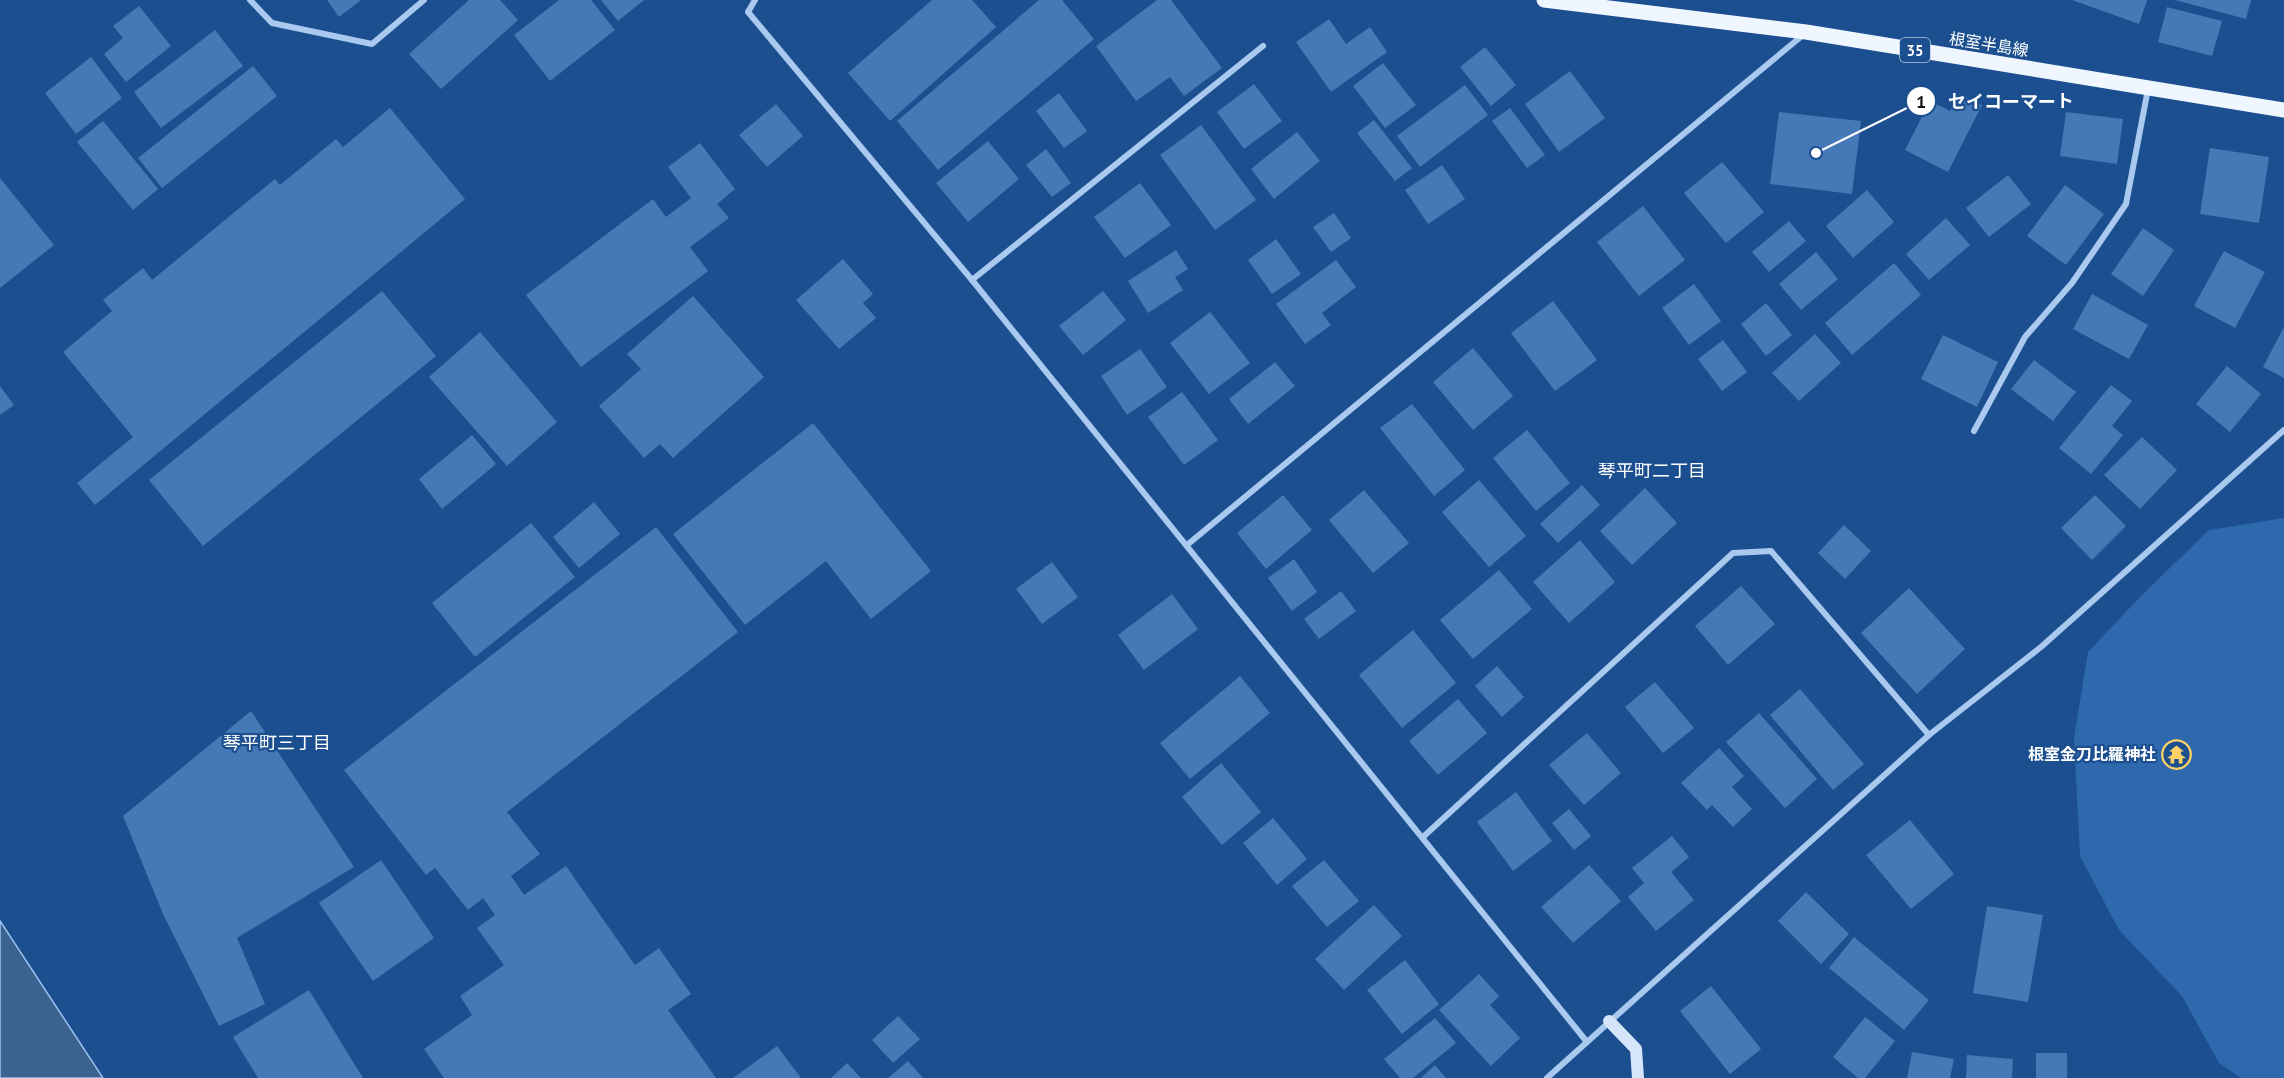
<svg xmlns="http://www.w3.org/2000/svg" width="2284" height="1078" font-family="'PT Sans','Noto Sans JP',sans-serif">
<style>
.green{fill:#2e69ad}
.water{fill:#3c6290;stroke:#9cc4f0;stroke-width:1.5}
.building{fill:#4478b7}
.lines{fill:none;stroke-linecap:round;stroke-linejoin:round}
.street{stroke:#a9c9ee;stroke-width:6}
.secondary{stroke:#d6e6fa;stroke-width:12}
.primary{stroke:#f0f6ff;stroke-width:15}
.labels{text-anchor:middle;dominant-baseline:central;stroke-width:4.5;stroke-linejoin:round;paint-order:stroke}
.shield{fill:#1b4f8f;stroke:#bbcadd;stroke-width:1.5}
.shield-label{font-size:15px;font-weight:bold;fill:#fff}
.street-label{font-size:16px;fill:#fff;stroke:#1b4f8f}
.poi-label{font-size:16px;font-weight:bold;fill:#fff;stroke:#1b4f8f;text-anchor:end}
.neighbourhood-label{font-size:18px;fill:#fff;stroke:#1b4f8f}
.leader{fill:none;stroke:#fff;stroke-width:2}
.callout-dot{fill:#fff;stroke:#1b4f8f;stroke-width:2}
.mark-label{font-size:18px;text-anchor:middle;font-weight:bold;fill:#111}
.callout-label{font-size:18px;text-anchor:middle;font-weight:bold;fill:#fff;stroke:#1b4f8f;stroke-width:4.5;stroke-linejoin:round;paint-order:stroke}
</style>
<rect width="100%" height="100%" fill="#1b4f8f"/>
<polygon class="green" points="2284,518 2284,1078 2241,1078 2219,1063 2182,996 2119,930 2080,856 2074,738 2088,652 2142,595 2209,530"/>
<polygon class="water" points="0,921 103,1078 0,1078"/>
<g class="building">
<polygon points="327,0 361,0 339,17"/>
<polygon points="469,0 500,0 518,20 441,89 409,54"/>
<polygon points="559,0 591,0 615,30 550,81 514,35"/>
<polygon points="601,0 644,0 618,21"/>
<polygon points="932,0 972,0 996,27 890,121 848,73"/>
<polygon points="1039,0 1062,0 1094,39 938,170 897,121"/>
<polygon points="1157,0 1171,0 1222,68 1184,96 1170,77 1136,101 1096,46"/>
<polygon points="2072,0 2147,0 2139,24"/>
<polygon points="2175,0 2251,0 2246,19"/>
<polygon points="139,6 171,46 126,82 104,54 123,38 113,26"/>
<polygon points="2167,7 2222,21 2212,56 2158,42"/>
<polygon points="1329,19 1346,44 1370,27 1387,52 1331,92 1296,42"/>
<polygon points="215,30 243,66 161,128 134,92"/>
<polygon points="1485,47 1516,85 1491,106 1460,67"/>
<polygon points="91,57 122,98 76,134 45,93"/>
<polygon points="1383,63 1416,105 1385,128 1353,86"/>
<polygon points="253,66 277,96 162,188 138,158"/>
<polygon points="1570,71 1605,118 1559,152 1525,104"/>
<polygon points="1254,84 1282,121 1244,149 1217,112"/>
<polygon points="1465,85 1488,115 1420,167 1397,136"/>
<polygon points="1059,93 1087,131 1064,148 1036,111"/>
<polygon points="1959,94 1982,105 1948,172 1905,150 1930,101 1950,111"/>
<polygon points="776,104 803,136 767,167 739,135"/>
<polygon points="390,108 465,199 95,505 77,483 133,437 63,352 112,311 103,300 143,268 152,280 275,179 280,185 336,139 343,147"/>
<polygon points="1510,108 1545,155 1527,168 1492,121"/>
<polygon points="1779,112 1861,121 1852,194 1770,184"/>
<polygon points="2066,112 2123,119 2117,164 2060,156"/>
<polygon points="1374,120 1412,168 1395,181 1357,133"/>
<polygon points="103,121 158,189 133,210 77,142"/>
<polygon points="1201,125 1256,200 1215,230 1160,155"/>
<polygon points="1297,132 1320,161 1274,199 1251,169"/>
<polygon points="988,141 1019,179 968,222 936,183"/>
<polygon points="700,143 735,189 717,204 729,218 690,247 708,271 581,367 526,295 653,199 666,217 691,198 668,167"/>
<polygon points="2210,148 2269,157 2259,223 2200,214"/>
<polygon points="1046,149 1071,183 1052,197 1026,165"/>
<polygon points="1722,162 1764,212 1726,243 1684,193"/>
<polygon points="1442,165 1465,199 1428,224 1405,190"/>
<polygon points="2008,175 2031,204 1989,237 1966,208"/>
<polygon points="0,178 54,245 0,288"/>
<polygon points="1140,183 1171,225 1125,258 1094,217"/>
<polygon points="2065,185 2104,214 2066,265 2027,236"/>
<polygon points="1867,190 1894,222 1853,258 1826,226"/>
<polygon points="1643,206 1685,260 1639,296 1597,242"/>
<polygon points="1334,213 1351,238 1331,252 1313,227"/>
<polygon points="1946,218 1970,245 1929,280 1906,254"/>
<polygon points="1789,221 1806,241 1769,272 1752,252"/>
<polygon points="2143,228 2174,250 2143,296 2111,274"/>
<polygon points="1276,239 1301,274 1272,294 1248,260"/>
<polygon points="1176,250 1188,269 1175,277 1183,290 1148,313 1128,281"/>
<polygon points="2224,251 2265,272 2235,328 2194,306"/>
<polygon points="1816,252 1838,279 1801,310 1779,284"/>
<polygon points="843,259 873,294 863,303 876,318 839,349 796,300"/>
<polygon points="1336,260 1356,287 1322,313 1331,325 1305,344 1276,304"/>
<polygon points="1894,263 1921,295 1852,355 1825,323"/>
<polygon points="1694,284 1721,321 1689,345 1662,308"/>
<polygon points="382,291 436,356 203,546 149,480"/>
<polygon points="1103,291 1126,320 1083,355 1059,326"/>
<polygon points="2092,294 2148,325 2129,359 2073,329"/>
<polygon points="693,296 764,377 673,458 660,444 644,458 599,406 641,369 627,354"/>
<polygon points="1553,301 1597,360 1555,391 1511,333"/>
<polygon points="1766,303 1792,335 1766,356 1741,324"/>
<polygon points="1210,312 1250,363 1209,394 1170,343"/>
<polygon points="2284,327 2284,378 2263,367"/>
<polygon points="480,332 557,422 507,466 429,377"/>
<polygon points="1815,334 1841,363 1799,401 1772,373"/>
<polygon points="1943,335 1998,362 1977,407 1921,379"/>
<polygon points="1723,340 1747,372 1722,391 1698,359"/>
<polygon points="1473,348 1513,396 1473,430 1433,382"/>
<polygon points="1140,349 1167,387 1127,415 1101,376"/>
<polygon points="2034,360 2076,392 2053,421 2011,389"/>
<polygon points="1275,362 1295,386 1248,424 1229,399"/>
<polygon points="2227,366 2261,394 2230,432 2196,404"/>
<polygon points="2111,385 2132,401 2112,426 2123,435 2091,474 2059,448"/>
<polygon points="0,386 14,405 0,415"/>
<polygon points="1182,392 1218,440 1184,465 1148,417"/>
<polygon points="1412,404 1465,470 1434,496 1380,428"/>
<polygon points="813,423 931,571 871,619 826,561 745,625 673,534"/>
<polygon points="1527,430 1570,483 1536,511 1493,458"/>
<polygon points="472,435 496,464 442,509 419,479"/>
<polygon points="2142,437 2177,470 2140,509 2104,475"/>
<polygon points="1479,480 1526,536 1489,567 1442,512"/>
<polygon points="1582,485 1600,505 1558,543 1540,524"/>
<polygon points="1645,488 1677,523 1632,565 1600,531"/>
<polygon points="1364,490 1409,543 1373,573 1329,520"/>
<polygon points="1283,495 1312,530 1266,569 1237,533"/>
<polygon points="2095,495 2126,526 2092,560 2061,528"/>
<polygon points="594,502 620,534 579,568 553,537"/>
<polygon points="531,523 575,577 475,657 432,603"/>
<polygon points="1844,525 1871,551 1845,579 1818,553"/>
<polygon points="656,527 738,632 507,812 540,854 511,876 524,895 566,866 635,965 659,948 691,994 668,1010 716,1078 444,1078 424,1049 472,1015 460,996 504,965 477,928 495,915 483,898 468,910 435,868 426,875 344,770"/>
<polygon points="1580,540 1615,582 1569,623 1533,582"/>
<polygon points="1294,559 1317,592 1292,611 1268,578"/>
<polygon points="1052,562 1078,597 1042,624 1016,589"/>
<polygon points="1499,570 1532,609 1473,659 1440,620"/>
<polygon points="1741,586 1775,624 1728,665 1695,626"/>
<polygon points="1909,588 1965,649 1917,694 1861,633"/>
<polygon points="1341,591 1356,611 1319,639 1304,619"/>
<polygon points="1172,594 1198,629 1144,670 1118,635"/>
<polygon points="1413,630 1456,683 1402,728 1359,675"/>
<polygon points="1497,666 1524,697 1502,717 1475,686"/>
<polygon points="1240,676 1270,713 1190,779 1160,743"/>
<polygon points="1655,682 1694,728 1663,753 1625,707"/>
<polygon points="1800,689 1864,764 1833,790 1770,715"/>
<polygon points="1458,699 1487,733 1438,775 1409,741"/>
<polygon points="251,711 354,867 237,938 265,1004 219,1026 163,914 123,816"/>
<polygon points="1759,713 1817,779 1785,808 1726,742"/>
<polygon points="1587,733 1621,773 1584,805 1549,765"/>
<polygon points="1719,748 1744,776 1732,787 1752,809 1733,827 1712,805 1707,810 1681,783"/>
<polygon points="1221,763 1261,812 1222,845 1182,797"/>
<polygon points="1516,792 1552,841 1513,871 1477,822"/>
<polygon points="1569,809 1591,836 1574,850 1552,823"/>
<polygon points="1273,818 1307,859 1277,885 1243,843"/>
<polygon points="1910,820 1954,874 1911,909 1866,855"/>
<polygon points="1672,836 1689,857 1671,872 1694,900 1656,931 1628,897 1644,883 1632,868"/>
<polygon points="381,860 434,938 373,981 319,903"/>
<polygon points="1324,860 1359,901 1327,927 1292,886"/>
<polygon points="1589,865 1621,901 1573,943 1541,907"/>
<polygon points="1806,892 1849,934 1821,964 1778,921"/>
<polygon points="1374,905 1402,936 1344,990 1315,959"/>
<polygon points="1987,906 2043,915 2028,1002 1973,993"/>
<polygon points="1854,937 1929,1000 1904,1030 1829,968"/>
<polygon points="1405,960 1439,1004 1402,1034 1367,990"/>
<polygon points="1479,974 1499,996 1490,1005 1520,1038 1491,1066 1439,1010"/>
<polygon points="1711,986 1761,1049 1730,1074 1680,1011"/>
<polygon points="309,990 363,1078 258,1078 233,1037"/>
<polygon points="898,1016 920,1039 893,1063 872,1040"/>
<polygon points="1865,1017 1895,1041 1865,1078 1858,1078 1833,1057"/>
<polygon points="1435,1018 1456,1043 1413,1078 1400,1078 1384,1059"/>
<polygon points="777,1046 801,1078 733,1078"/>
<polygon points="1912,1052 1954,1059 1950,1078 1907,1078"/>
<rect x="2036" y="1053" width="31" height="25"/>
<polygon points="1967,1055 2013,1059 2012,1078 1966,1078"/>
<polygon points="908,1061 923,1078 888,1078"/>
<polygon points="847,1063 861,1078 831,1078"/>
<polygon points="1435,1065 1446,1078 1421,1078"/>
</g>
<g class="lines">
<g class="street">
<polyline points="250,0 272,23 372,44 424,0"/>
<polyline points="755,0 748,12 972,280 1587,1042"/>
<polyline points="972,280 1263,46"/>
<polyline points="1974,431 2025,337 2072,283 2126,204 2148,89"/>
<polyline points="1187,545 1803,35"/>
<polyline points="1423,837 1733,553 1771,551 1929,735"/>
<polyline points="1547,1078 1929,735 2041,647 2284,430"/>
</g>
<polyline class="secondary" points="1609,1021 1636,1049 1638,1078"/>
<polyline class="primary" points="1544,0 1806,32 2284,110"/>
</g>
<defs>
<symbol id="temple-ring" viewBox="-11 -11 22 22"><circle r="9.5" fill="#1b4f8f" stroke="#ffd166" stroke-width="1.5"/><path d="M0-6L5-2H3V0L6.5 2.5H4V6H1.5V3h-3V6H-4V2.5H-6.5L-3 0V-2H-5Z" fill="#ffd166"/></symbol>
</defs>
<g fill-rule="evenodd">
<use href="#temple-ring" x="2160" y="738" width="33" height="33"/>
</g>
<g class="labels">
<rect class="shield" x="1900" y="38" width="30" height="24" rx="4.5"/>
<g class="shield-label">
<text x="1915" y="50">35</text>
</g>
<g class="street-label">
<text transform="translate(1989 44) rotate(9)">根室半島線</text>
</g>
<g class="poi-label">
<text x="2156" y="754">根室金刀比羅神社</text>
</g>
<g class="neighbourhood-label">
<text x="1652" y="470">琴平町二丁目</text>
<text x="277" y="742">琴平町三丁目</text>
</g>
</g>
<path class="leader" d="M1816 153L1921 101"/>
<g class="callout-dot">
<circle cx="1816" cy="153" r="6"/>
<circle cx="1921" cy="101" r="15"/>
</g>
<g class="mark-label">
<text x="1921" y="108">1</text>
</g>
<g class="callout-label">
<text x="2011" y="108">セイコーマート</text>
</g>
</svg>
